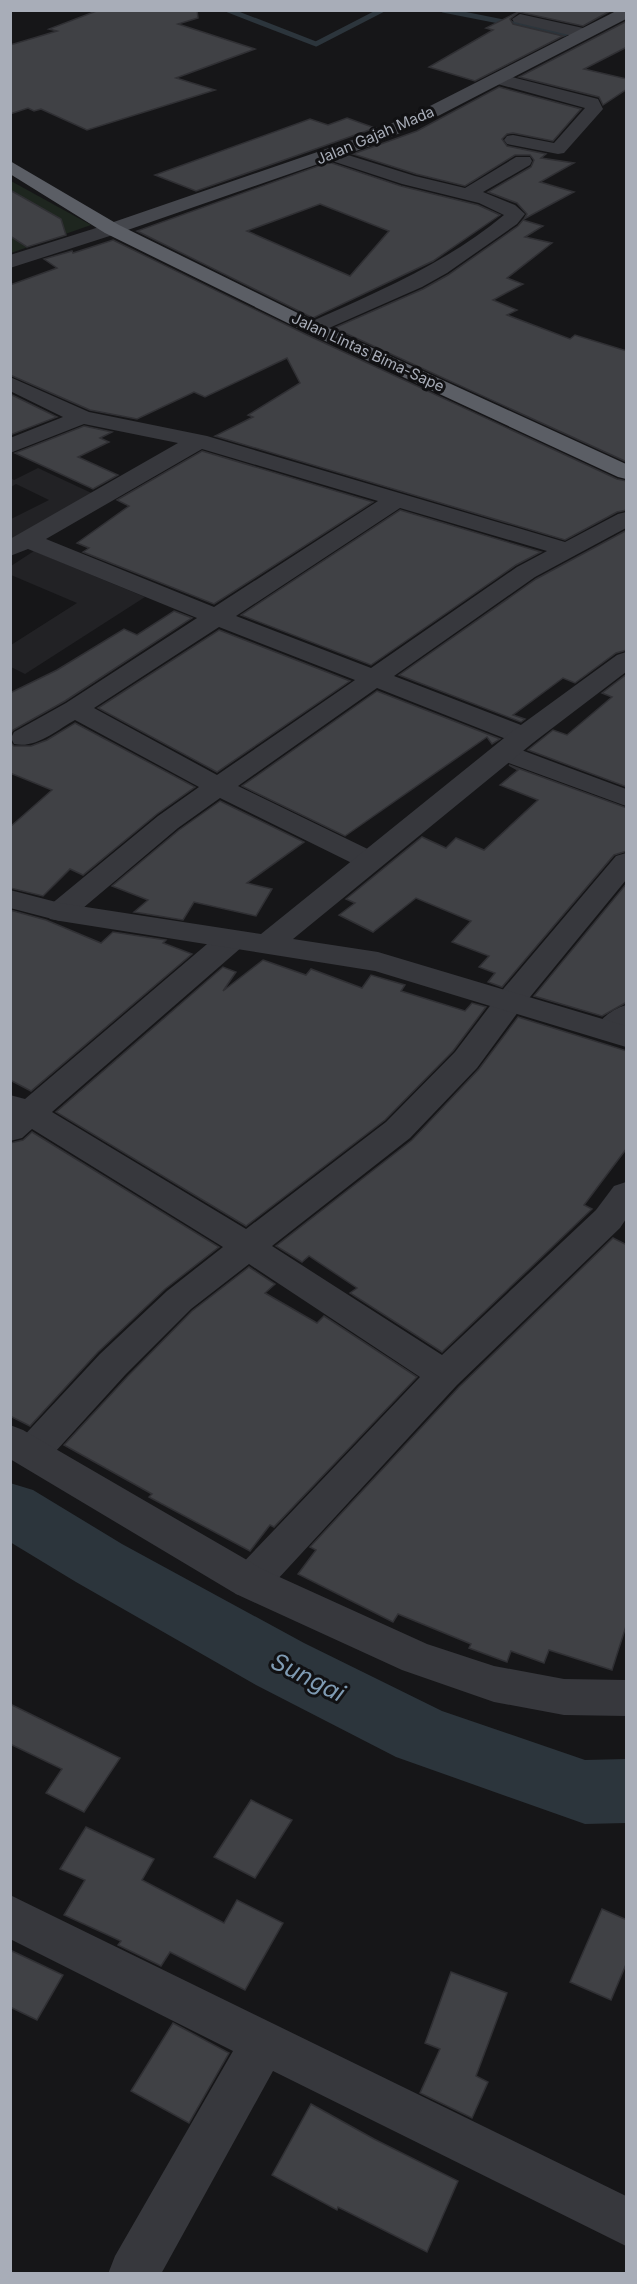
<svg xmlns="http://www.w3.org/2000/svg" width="637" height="2284" font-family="Inter,sans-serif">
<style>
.built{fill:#222225}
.green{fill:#1e261f}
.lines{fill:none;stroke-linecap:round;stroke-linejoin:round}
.stream{stroke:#2c353c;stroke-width:5}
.river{fill:#2c353c;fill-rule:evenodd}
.building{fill:#404145;stroke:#303034;stroke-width:1.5;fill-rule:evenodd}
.minor{fill:#37383d;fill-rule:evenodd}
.tertiary{fill:#37383d;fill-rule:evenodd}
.secondary{fill:#45474d;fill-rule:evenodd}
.trunk{fill:#5b5e65;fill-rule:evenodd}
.labels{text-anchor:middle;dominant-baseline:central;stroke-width:6;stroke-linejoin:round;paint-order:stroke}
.far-street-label{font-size:15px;fill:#a8adb8;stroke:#111113}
.near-water-label{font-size:24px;font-style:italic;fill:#7f9bb3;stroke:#111113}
</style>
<rect width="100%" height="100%" fill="#161618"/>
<g class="built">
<polygon points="38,468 100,497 11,543 11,519 49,500 16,484 11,487 11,478 14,480"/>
<polygon points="34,551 145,597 25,674 11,667 11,645 77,603 11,575 11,566"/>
</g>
<polygon class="green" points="11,181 91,225 11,253"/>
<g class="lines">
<g class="stream">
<polyline points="228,10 316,44 382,10"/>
<polyline points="443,10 564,34 574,30"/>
</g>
<polygon class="river" points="10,1483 33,1490 122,1544 304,1643 442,1711 585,1760 626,1759 626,1823 585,1824 396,1757 256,1685 76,1582 10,1542"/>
</g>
<g class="building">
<polygon points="99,10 197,10 198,18 178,24 255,49 176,78 215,90 87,130 41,109 34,111 28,108 10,114 10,45 57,31 49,29"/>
<polygon points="522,10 612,10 583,26 519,12 510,19 513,24 563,36 475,81 429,67 493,30 486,28"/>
<polygon points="627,21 627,47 584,69 627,79 627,89 603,105 599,97 519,77"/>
<polygon points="499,87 581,109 553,141 513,133 507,134 502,139 507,146 546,154 541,158 574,163 540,182 574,192 524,219 527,214 517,203 488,192 531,167 534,160 530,155 515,155 465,186 416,174 353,154 417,131"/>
<polygon points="347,118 375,128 196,191 155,175 310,119 328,125"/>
<path d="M329,162L401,186L478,205L500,215L433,261L313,318L137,231ZM320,204L389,231L350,276L247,231Z"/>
<polygon points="10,190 61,219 66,235 27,247 10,236"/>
<polygon points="523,220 543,226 525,237 552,243 507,278 523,284 493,300 517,310 507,315 570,339 575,335 627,351 627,462 334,328 423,289 448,275 518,226"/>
<polygon points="113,240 305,334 617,479 627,481 627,510 617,512 565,540 215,436 253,417 248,415 300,383 287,358 205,397 194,392 137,419 90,410 10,375 10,285 57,268 44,259 72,251 73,253"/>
<polygon points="10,394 57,417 10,435"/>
<polygon points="84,426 112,432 100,438 109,442 78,457 118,475 93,489 15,453"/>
<polygon points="202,451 373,502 214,604 83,552 89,548 77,543 129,506 117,500"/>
<polygon points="400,510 541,552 516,565 371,665 241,615"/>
<polygon points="627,530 627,650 616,653 575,683 563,678 513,715 525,719 521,722 399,675 536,579"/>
<polygon points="174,611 192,618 65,701 13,730 10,734 10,693 57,670 124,629 137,635"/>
<polygon points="219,630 350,681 217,772 98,708"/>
<polygon points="627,674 627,787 528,750 553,730 567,735 612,697 602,693"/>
<polygon points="377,691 500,739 492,744 487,737 345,836 242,786"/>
<polygon points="75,723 195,787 157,814 83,875 70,869 43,896 10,888 10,827 52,790 10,773 10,742 14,746 31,746 47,740"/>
<polygon points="509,765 627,808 627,851 614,855 502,987 488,982 495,973 479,967 489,956 452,942 471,921 416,898 373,932 339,915 355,903 346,899 422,837 446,848 456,838 484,850 538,800 500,785 518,770"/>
<polygon points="220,801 304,842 247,883 272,889 256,916 194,902 183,920 134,912 148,900 112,886 179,830"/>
<polygon points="627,883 627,1002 602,1016 534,996"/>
<polygon points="10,910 46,920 101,943 113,932 166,940 163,943 192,954 31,1091 10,1080"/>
<polygon points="263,960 306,975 311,969 362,988 371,975 405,985 401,991 465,1011 472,1003 486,1007 453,1051 385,1120 246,1226 56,1112 223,967 236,972 223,991"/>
<polygon points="518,1017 627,1051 627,1148 584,1205 592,1209 442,1352 350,1293 357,1288 309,1256 302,1262 276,1246 412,1140 479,1069"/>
<polygon points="32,1132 219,1247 165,1289 98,1352 30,1426 10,1416 10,1143 23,1140"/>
<polygon points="613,1238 627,1245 627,1623 612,1670 549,1650 544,1663 511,1651 507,1662 469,1648 471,1644 398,1614 393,1622 298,1574 316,1550 310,1547 459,1387"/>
<polygon points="249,1267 275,1284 265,1293 317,1323 324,1316 417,1377 274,1527 270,1525 250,1551 149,1497 152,1494 64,1445 128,1376 192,1311"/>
<polygon points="10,1704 120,1758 84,1812 46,1793 62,1769 10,1744"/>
<polygon points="251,1800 292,1820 255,1878 214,1857"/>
<polygon points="86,1827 154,1859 142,1880 224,1923 237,1900 283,1923 245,1990 170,1952 161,1966 118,1945 121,1941 64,1915 85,1880 60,1869"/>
<polygon points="602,1909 627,1920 627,1962 611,2000 570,1982"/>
<polygon points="10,1950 63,1975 37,2020 10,2007"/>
<polygon points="451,1972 507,1993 476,2076 488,2082 472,2118 420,2093 440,2049 425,2043"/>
<polygon points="173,2023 229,2053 189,2123 131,2091"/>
<polygon points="311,2104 374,2139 458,2181 427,2252 338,2207 337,2210 272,2175"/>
</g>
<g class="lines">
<g class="minor">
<polygon points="520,14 592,30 594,34 586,39 514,22 512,19"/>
<polygon points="500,74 598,99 603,109 564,153 558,154 507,144 504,140 507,136 513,135 554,143 585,108 494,83 491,79 494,75"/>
<path d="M332,150L415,176L465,188L516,157H530L532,161L530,165L483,192L515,205L525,214L517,224L447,273L422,287L320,332L313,334L306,332L303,328L306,324C375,293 445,264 504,215L479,203L402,184L326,159L323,155L326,151Z"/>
<path d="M10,377L89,412L207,436L565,542L618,514L626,512V528L535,577L394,676L534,730L537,736L534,742L524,744L514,742L377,688L238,786L380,855L384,861L380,867L370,870L360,867L220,798L178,828L70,919L60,921L50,919L45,912L50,905L158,816L199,787L75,720C57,730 36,749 14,744L11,738L14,732L66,703L197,618L28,549L10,556V539L178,443L84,424L10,453V438L63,417L10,391ZM202,449L378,501L214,607L46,539ZM400,508L547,551L517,567L371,668L236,616ZM219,627L355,680L217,775L94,708Z"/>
<polygon points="505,744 626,789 626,806 495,758 491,752 495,746"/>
<polygon points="626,853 626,880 521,1008 477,1068 410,1138 272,1246 442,1355 596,1210 614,1186 626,1182 626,1219 620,1228 457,1385 264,1594 250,1598 236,1594 230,1582 236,1570 420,1377 249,1264 191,1309 126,1374 45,1463 32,1467 19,1463 13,1452 19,1441 100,1354 167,1291 223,1247 32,1129 22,1138 10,1141 10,1095 25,1099 220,933 231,931 242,933 246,940 242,947 52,1112 246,1229 386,1122 455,1052 499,994 616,856"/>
<path d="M626,1005V1032C617,1041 610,1042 598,1038L593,1031C601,1018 612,1009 626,1005Z"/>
<polygon points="10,1895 626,2196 626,2246 273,2071 161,2274 108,2274 115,2256 233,2051 10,1939"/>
</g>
<g class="tertiary">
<polygon points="112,223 119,225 122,229 119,233 10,268 10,255"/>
<polygon points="626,652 626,672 534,742 293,939 378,952 626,1026 626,1047 375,971 60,921 10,908 10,890 60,903 261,934 514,730 617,655"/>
<polygon points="10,1425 23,1430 264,1570 427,1644 494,1666 564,1679 626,1680 626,1716 564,1715 494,1702 402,1670 236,1594 10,1459"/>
</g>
<polygon class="secondary" points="618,10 626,10 626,19 440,115 373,145 119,233 105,233 102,229 105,225 361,137 428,107"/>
<polygon class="trunk" points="10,161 119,225 320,324 626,464 626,479 618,477 306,332 105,233 10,174"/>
</g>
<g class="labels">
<g class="far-street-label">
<text transform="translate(375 135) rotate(-23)">Jalan Gajah Mada</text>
<text transform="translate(368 352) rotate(25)">Jalan Lintas Bima-Sape</text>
</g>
<g class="near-water-label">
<text transform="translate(308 1677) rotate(27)">Sungai</text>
</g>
</g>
<rect width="637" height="2284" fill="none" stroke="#a8adb8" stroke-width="24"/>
</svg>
